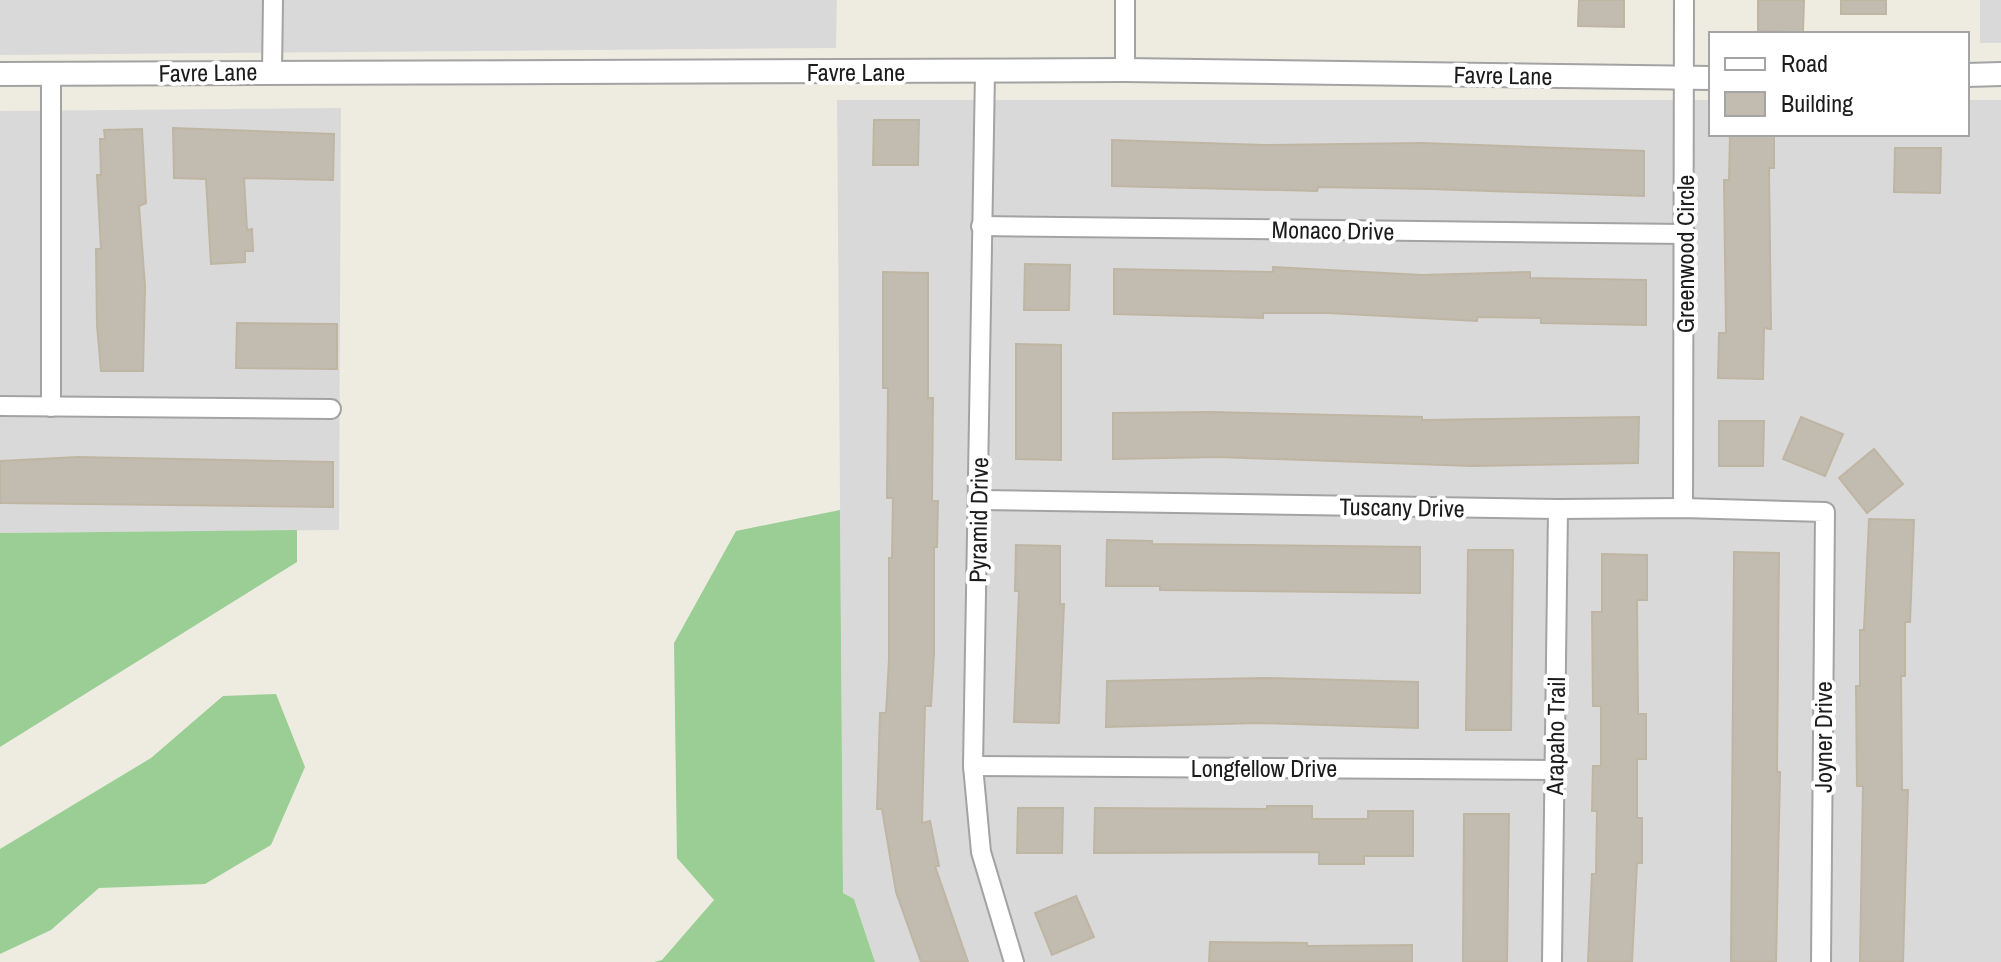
<svg xmlns="http://www.w3.org/2000/svg" width="2001" height="962" font-family="'Archivo Narrow',sans-serif">
<style>
.residential{fill:#dad9d9}
.forest{fill:#9ace94}
.building{fill:#c2bbb0;stroke:#bfb5a3;stroke-width:2}
.lines{fill:none;stroke-linecap:round;stroke-linejoin:round}
.minor-casing{stroke:#a3a3a3;stroke-width:22}
.tertiary-casing{stroke:#a3a3a3;stroke-width:26}
.minor{stroke:#fff;stroke-width:18}
.tertiary{stroke:#fff;stroke-width:22}
.labels{text-anchor:middle;dominant-baseline:central;stroke-width:8;stroke-linejoin:round;paint-order:stroke}
.street-label{font-size:24px;fill:#1c1c1c;stroke:#fff}
</style>
<rect width="100%" height="100%" fill="#eeece1"/>
<g class="residential">
<polygon points="0,0 837,0 836,48 0,55"/>
<rect x="1980" y="0" width="21" height="43"/>
<polygon points="837,100 1711,100 1711,134 1967,134 1967,100 2001,100 2001,962 875,962 854,899 843,893"/>
<polygon points="341,108 339,530 0,533 0,111"/>
</g>
<g class="forest">
<polygon points="840,510 843,893 854,899 875,962 654,962 662,960 714,900 677,858 674,643 736,531"/>
<polygon points="297,530 297,562 0,747 0,533"/>
<polygon points="276,694 305,767 271,845 205,884 99,888 51,930 0,954 0,849 151,758 223,696"/>
</g>
<g class="building">
<polygon points="1579,0 1624,0 1624,27 1578,26"/>
<polygon points="1758,0 1804,0 1803,32 1758,31"/>
<rect x="1841" y="0" width="45" height="14"/>
<polygon points="874,120 919,120 918,165 873,165"/>
<polygon points="173,128 334,134 333,180 244,178 247,230 252,229 253,251 245,251 245,262 211,264 206,179 174,178"/>
<polygon points="142,129 146,203 139,206 145,286 143,371 101,371 97,325 96,249 101,249 97,175 101,175 100,139 105,139 104,130"/>
<polygon points="1730,134 1774,134 1774,168 1769,168 1771,329 1764,328 1763,379 1718,378 1719,333 1726,333 1724,180 1729,180"/>
<polygon points="1112,140 1264,145 1422,143 1644,151 1644,196 1430,189 1318,187 1317,191 1112,186"/>
<polygon points="1895,148 1941,148 1940,193 1894,192"/>
<polygon points="1025,264 1070,265 1069,310 1024,310"/>
<polygon points="1273,267 1422,275 1530,272 1530,278 1646,280 1646,325 1541,323 1541,318 1477,317 1477,321 1328,313 1263,313 1263,318 1114,314 1114,269 1273,272"/>
<polygon points="883,272 928,273 928,398 933,398 932,501 938,501 937,547 934,547 934,653 931,706 925,706 922,823 930,821 939,866 935,866 968,962 921,962 896,892 882,809 877,809 880,713 886,713 889,660 889,558 892,558 893,498 887,498 888,388 883,388"/>
<polygon points="237,323 337,324 337,369 236,368"/>
<polygon points="1016,344 1061,345 1061,460 1016,459"/>
<polygon points="1212,412 1422,417 1422,420 1639,417 1638,463 1472,466 1219,457 1113,459 1113,413"/>
<polygon points="1801,417 1843,434 1825,476 1783,459"/>
<polygon points="1719,421 1764,421 1763,466 1719,466"/>
<polygon points="1874,449 1903,484 1867,513 1839,478"/>
<polygon points="78,457 333,462 333,507 0,503 0,461"/>
<polygon points="1869,519 1914,520 1910,622 1905,622 1905,676 1901,676 1902,790 1908,790 1903,962 1860,962 1863,786 1857,786 1856,686 1860,686 1860,630 1864,630"/>
<polygon points="1107,540 1152,541 1152,544 1420,547 1420,593 1160,590 1160,586 1106,586"/>
<polygon points="1016,545 1060,546 1060,604 1064,604 1059,723 1014,722 1019,591 1015,591"/>
<polygon points="1468,550 1513,550 1511,730 1466,730"/>
<polygon points="1734,552 1779,553 1777,772 1780,772 1776,962 1731,962"/>
<polygon points="1602,554 1647,555 1647,600 1637,600 1638,714 1646,714 1646,759 1637,759 1637,818 1642,818 1642,863 1637,863 1632,962 1588,962 1592,874 1596,874 1597,811 1592,811 1593,766 1601,766 1601,706 1593,706 1592,612 1602,612"/>
<polygon points="1266,678 1418,682 1418,728 1259,723 1106,727 1107,681"/>
<polygon points="1267,806 1312,806 1312,819 1368,819 1368,811 1413,811 1413,856 1364,856 1364,864 1319,864 1319,852 1094,853 1095,808 1267,809"/>
<polygon points="1018,808 1063,808 1062,853 1017,853"/>
<polygon points="1464,814 1509,814 1507,962 1463,962"/>
<polygon points="1076,896 1094,937 1052,955 1035,913"/>
<polygon points="1210,942 1307,943 1307,946 1412,945 1412,962 1209,962"/>
</g>
<g class="lines">
<defs>
<g id="minor">
<polyline points="1125,70 1125,0"/>
<polyline points="272,72 273,0"/>
<polyline points="985,72 973,766 981,852 1014,962"/>
<polyline points="51,74 51,407"/>
<polyline points="981,226 1686,234"/>
<polyline points="0,406 331,409"/>
<polyline points="979,500 1558,509 1683,508 1825,512 1821,962"/>
<polyline points="1683,508 1684,0"/>
<polyline points="973,766 1554,770"/>
<polyline points="1552,962 1558,509"/>
</g>
<g id="tertiary">
<polyline points="0,74 1125,70 1711,78"/>
<polyline points="1967,75 2001,74"/>
</g>
</defs>
<use href="#minor" class="minor-casing"/>
<use href="#tertiary" class="tertiary-casing"/>
<use href="#minor" class="minor"/>
<use href="#tertiary" class="tertiary"/>
</g>
<g class="labels">
<g class="street-label">
<text transform="translate(208 72) rotate(-1)">Favre Lane</text>
<text x="856" y="72">Favre Lane</text>
<text transform="translate(1503 75) rotate(1)">Favre Lane</text>
<text transform="translate(1333 230) rotate(1)">Monaco Drive</text>
<text transform="translate(1685 254) rotate(-90)">Greenwood Circle</text>
<text transform="translate(1402 507) rotate(1)">Tuscany Drive</text>
<text transform="translate(978 520) rotate(-89)">Pyramid Drive</text>
<text transform="translate(1555 736) rotate(-89)">Arapaho Trail</text>
<text transform="translate(1823 737) rotate(-90)">Joyner Drive</text>
<text x="1264" y="768">Longfellow Drive</text>
</g>
</g>
<rect x="1709" y="32" width="260" height="104" fill="#ffffff" stroke="#a4a4a4" stroke-width="2"/>
<rect x="1725" y="58" width="40" height="12" fill="#ffffff" stroke="#a4a4a4" stroke-width="2"/>
<text x="1781" y="72" font-size="24" fill="#1c1c1c">Road</text>
<rect x="1725" y="92" width="40" height="24" fill="#c2bbb0" stroke="#a4a4a4" stroke-width="2"/>
<text x="1781" y="112" font-size="24" fill="#1c1c1c">Building</text>
</svg>
